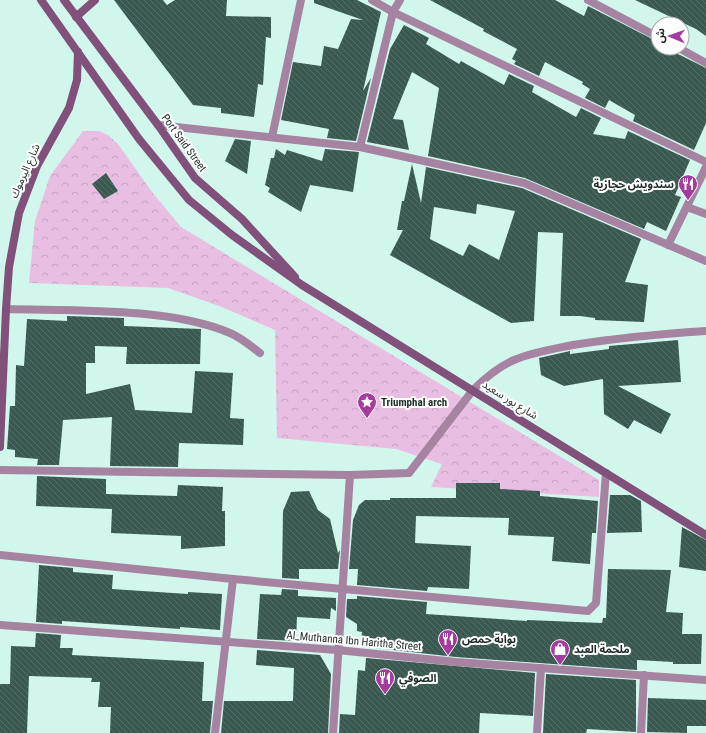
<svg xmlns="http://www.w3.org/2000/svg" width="706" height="733" font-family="'Roboto Condensed','Noto Sans Arabic',sans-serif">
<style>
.forest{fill:url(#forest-crowns)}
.building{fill:url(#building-back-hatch);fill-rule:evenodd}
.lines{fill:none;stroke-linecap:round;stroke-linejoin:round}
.street{stroke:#a583a1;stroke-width:8}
.secondary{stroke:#81507b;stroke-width:8}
.labels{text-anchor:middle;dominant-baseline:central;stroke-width:4;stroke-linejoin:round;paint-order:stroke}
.street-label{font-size:11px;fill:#1d2b27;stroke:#fff}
.poi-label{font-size:11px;font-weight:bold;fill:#1d2b27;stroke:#fff;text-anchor:start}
</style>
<defs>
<pattern id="forest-crowns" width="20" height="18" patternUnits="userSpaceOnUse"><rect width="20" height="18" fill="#e8bfe3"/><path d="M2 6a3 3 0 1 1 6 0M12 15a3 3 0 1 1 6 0" fill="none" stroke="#c7a4c3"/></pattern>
<pattern id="building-back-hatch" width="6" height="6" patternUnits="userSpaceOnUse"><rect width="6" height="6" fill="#3a5a51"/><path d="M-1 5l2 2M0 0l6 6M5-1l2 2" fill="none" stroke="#546e67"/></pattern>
</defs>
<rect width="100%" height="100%" fill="#d1f6eb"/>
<polygon class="forest" points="83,131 99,131 108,135 118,144 152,192 181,227 599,480 599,497 431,487 442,464 396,449 277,438 275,330 222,307 168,288 29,283 35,221 50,176"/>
<g class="building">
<polygon points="114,0 163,0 167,5 175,0 227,0 226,16 271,17 271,38 266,37 263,85 258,84 254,117 221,113 221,108 193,105"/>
<polygon points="314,0 357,0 381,12 363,91 371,78 356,141 327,138 329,129 281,120 293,62 321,66 324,46 338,49 351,19 363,20 314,3"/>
<polygon points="430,0 555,0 584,16 588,6 658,42 658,48 674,48 676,53 706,68 706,123 694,150 633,121 635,115 609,100 605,108 585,98 590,89 582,84 583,82 545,62 539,76 514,64 516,61 512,59 517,49 483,31 484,29"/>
<polygon points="635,0 706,0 706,36 696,29"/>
<polygon points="404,25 429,38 426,44 459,64 461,61 504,85 509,74 534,86 532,92 576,117 581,108 601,118 593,134 625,139 628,131 690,160 675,195 681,197 666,231 647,222 644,229 525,178 428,156 439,88 412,72 393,119 403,120 409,150 367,142 390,49"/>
<polygon points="235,139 251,141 247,174 225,161"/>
<polygon points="276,149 285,155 287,150 322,161 325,149 359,152 353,192 310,185 301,212 268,192 270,188 265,185 271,158 274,158"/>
<path d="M412,164L421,203L426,167L522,188L641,239L625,282L648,285L644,322L595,320V318L580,316H560L563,233L538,232L534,321L511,323L390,255L403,230H397L402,201H404ZM477,204L515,211L499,260L469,244L463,256L430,239L434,207L476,214Z"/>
<polygon points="106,173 118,191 104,199 92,184"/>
<polygon points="67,316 124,318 124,326 201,329 200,364 126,364 127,347 95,346 95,363 86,363 86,394 130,384 135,410 192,413 195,371 233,373 230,418 244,419 243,445 179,443 178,467 110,466 112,417 63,420 59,465 37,465 38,459 15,457 15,450 7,449 10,406 15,406 16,365 24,366 27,319 67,321"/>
<polygon points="678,340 681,382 618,386 671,414 661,434 634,420 628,429 604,414 603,379 564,386 541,375 539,358 570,351 570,354 609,349 609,346"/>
<polygon points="37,476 106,479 106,494 177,496 178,485 223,487 222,511 225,511 225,546 181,549 181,536 111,533 112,509 36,506"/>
<polygon points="456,483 500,483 500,489 540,491 540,496 598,501 596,533 592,533 590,564 552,561 554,537 508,535 509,518 416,516 415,543 471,546 469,589 428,587 427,591 357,585 358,569 349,569 353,520 359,505 365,500 390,500 390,498 456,498"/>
<polygon points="309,491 318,510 330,519 338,553 340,550 338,569 299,569 299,579 282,578 283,511 291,492"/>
<polygon points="610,495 630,495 641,501 642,532 607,533"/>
<polygon points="682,527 706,540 706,571 679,567"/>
<polygon points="39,565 73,568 73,572 113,575 112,589 188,594 188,592 222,594 220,630 180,627 180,629 62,621 62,624 36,622"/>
<polygon points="608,569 671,570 666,612 683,613 682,634 702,634 701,664 673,664 673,662 637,660 637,670 456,657 366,647 366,644 361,644 362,632 357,631 357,624 346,617 347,599 357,599 357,596 427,602 426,614 527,621 527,620 602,623 603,618 606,618"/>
<polygon points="282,589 298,590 298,596 336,598 336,611 331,608 330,619 297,617 296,641 257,639 260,594 281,595"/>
<polygon points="36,633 61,635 60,648 73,648 72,655 204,662 202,701 213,701 210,733 110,733 111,707 98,707 100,682 91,682 92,678 29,676 27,733 0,733 0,684 10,684 11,646 35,647"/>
<polygon points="257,650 320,655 331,674 328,733 221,733 224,701 293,701 294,668 256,665"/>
<polygon points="366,658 535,673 533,716 480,713 479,733 339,733 340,714 355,715 358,670 365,671"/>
<polygon points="546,674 636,680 636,732 587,729 586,733 543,733"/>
<polygon points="648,698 706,700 706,726 687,726 687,733 647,732"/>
</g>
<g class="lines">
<g class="street">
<polyline points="372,0 393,12 706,162"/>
<polyline points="588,0 658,37"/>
<polyline points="679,48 706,63"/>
<polyline points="158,125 360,147 524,183 706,261"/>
<polyline points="272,137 301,0"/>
<polyline points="360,147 393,12 400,0"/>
<polyline points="687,207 706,214"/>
<polyline points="668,245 706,167"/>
<path d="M6,309C73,311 168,307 230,333C240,337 251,346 260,353"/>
<path d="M0,470L350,475L409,473L473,390C485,378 498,367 514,360C533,352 553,349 573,345C617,338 661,334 706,331"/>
<polyline points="0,555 233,579 588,611 596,603 606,473"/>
<polyline points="0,625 337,650 456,662 706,680"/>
<polyline points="215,733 233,579"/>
<polyline points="333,733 350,475"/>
<polyline points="537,733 541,668"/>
<polyline points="641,733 644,675"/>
</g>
<g class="secondary">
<polyline points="41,0 139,139 189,200 232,235 302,285 706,535"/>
<polyline points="64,0 158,125 195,178 242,219 295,277"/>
<polyline points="76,17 95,0"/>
<polyline points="0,447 6,309 9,267 19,213 37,166 69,108 77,80 78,52"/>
</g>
</g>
<defs>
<symbol id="restaurant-pin" viewBox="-11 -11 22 30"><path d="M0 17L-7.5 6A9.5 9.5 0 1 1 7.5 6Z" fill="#a53b9d" stroke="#fff"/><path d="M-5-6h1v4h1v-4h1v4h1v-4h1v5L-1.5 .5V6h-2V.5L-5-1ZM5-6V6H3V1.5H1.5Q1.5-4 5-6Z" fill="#fff"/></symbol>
<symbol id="sight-pin" viewBox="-11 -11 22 30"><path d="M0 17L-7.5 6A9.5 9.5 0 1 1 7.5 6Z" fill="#a53b9d" stroke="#fff"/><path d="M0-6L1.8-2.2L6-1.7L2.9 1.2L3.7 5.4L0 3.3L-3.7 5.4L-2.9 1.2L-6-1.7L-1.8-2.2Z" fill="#fff"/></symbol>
<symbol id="shop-pin" viewBox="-11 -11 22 30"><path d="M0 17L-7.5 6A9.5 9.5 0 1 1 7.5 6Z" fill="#a53b9d" stroke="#fff"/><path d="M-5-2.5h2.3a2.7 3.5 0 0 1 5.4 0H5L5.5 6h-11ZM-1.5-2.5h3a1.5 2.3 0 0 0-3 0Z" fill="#fff"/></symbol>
</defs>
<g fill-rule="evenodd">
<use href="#restaurant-pin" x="677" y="173" width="22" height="30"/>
<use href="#sight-pin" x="356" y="391" width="22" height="30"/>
<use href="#restaurant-pin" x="437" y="628" width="22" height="30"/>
<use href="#shop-pin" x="549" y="638" width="22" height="30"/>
<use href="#restaurant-pin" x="374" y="667" width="22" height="30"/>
</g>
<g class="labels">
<g class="street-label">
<text transform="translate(184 143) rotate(54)">Port Said Street</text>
<text transform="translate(25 171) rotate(-66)">شارع اليرموك</text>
<text transform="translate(510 400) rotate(32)">شارع بور سعيد</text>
<text transform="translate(354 641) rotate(5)">Al_Muthanna Ibn Haritha Street</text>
</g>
<g class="poi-label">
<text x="674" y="184" text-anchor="end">سندويش حجازية</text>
<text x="381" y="402">Triumphal arch</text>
<text x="462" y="639">بوابة حمص</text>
<text x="574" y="649">ملحمة العبد</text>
<text x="399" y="678">الصوفي</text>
</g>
</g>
<g transform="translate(670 36) rotate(272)"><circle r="19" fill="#ffffff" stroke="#a5aaa9"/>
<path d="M0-3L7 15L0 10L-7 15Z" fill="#a53b9d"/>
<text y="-6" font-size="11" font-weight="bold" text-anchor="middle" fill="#1d2b27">ش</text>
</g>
</svg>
